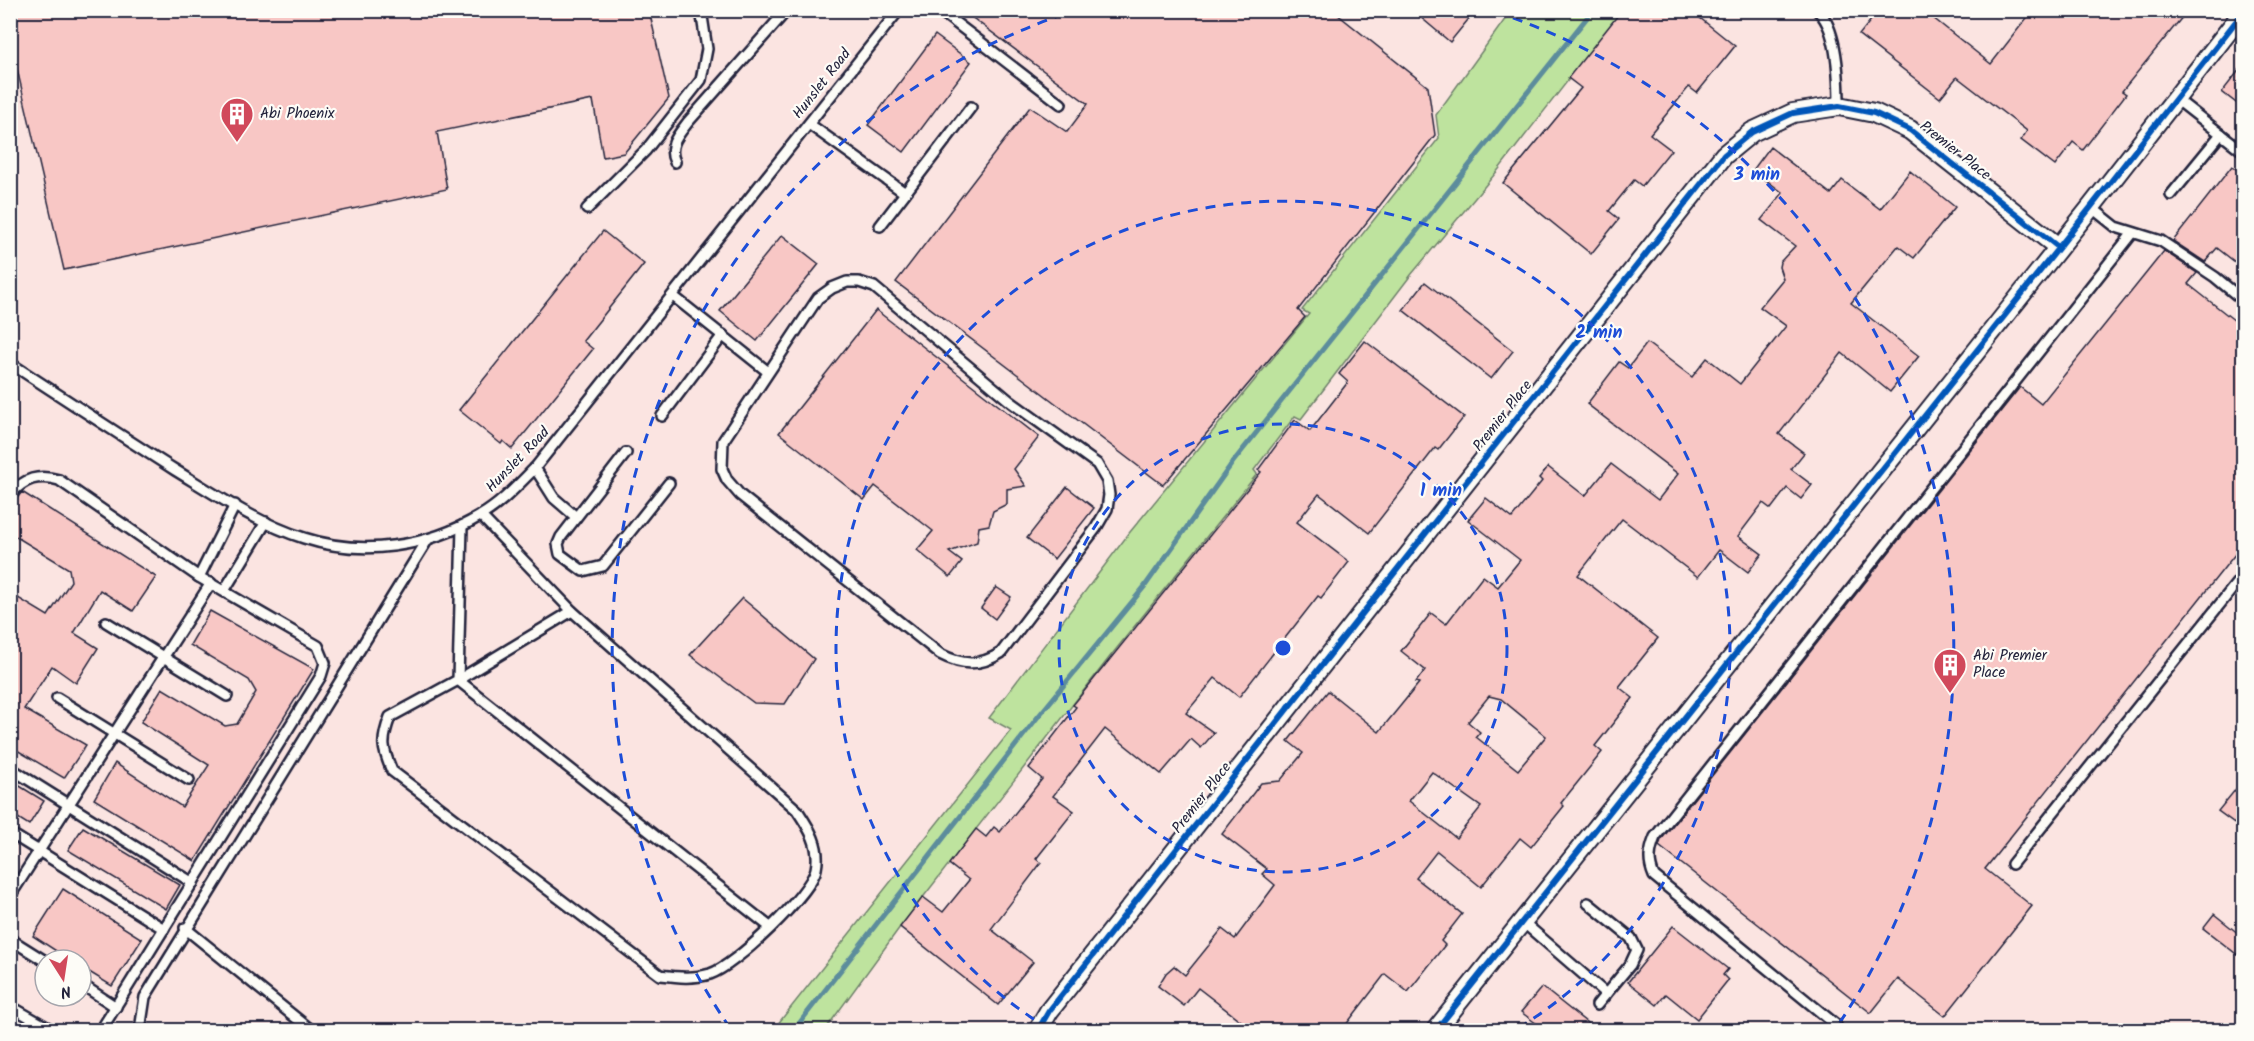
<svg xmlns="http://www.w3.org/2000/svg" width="2254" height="1041" font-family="Kalam,sans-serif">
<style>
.built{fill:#fbe4e1;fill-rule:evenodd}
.green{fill:#bee39e;stroke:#70826c;stroke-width:1.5}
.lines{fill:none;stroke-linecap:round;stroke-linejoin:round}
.stream{stroke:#5c8c9c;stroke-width:5}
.building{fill:#f8c7c5;stroke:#22223b;stroke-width:1.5;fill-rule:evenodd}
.service-casing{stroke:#22223b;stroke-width:14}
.minor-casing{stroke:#22223b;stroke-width:22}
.service{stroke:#fdfcf7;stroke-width:9}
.minor{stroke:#fdfcf7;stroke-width:18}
.cycleway-casing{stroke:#fdfcf7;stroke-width:10}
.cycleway{stroke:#0057b8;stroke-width:6}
.ring{fill:none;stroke:#1d4ed8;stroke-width:3;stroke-dasharray:10 8}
.labels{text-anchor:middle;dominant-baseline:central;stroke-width:4.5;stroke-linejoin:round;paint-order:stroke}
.street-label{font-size:15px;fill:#22223b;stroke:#fdfcf7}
.poi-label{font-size:15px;fill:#22223b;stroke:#fdfcf7;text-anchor:start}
.centre{fill:#1d4ed8;stroke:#fdfcf7;stroke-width:3}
.ring-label{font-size:18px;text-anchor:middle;font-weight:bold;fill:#1d4ed8;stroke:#fdfcf7;stroke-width:4.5;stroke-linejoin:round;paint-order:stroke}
</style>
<rect width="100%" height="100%" fill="#fcf1ed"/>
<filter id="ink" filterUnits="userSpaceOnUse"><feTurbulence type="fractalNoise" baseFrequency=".0167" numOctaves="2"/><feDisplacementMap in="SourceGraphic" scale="12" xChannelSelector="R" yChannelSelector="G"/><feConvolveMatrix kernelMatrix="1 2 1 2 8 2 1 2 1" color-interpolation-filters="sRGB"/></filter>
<g filter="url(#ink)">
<path class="built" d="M10,11H2243V1030H11ZM45,960H81V996H45Z"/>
<polygon class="green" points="1511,11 1622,11 1499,169 1411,275 1301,419 1295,416 1254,470 1257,474 1109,658 900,927 825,1030 773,1030 1011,730 989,718 1130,532 1309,314 1302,310 1439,138 1436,115"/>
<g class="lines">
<polyline class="stream" points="794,1030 1037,718 1145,586 1233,462 1593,10"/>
</g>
<g class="building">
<polygon points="10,10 649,10 669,98 624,153 603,157 593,100 437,132 447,189 64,270 10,39"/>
<polygon points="962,10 1332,10 1428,87 1435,135 1298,310 1305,317 1163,485 896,282 1030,107 1067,132 1088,104"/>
<polygon points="1412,10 1476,10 1450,42"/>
<polygon points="1622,10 1690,10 1735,46 1697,93 1689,87 1650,134 1671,150 1642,186 1634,180 1609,211 1619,219 1591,254 1503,183 1581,88 1568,78"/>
<polygon points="1879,10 1923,10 1991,64 2033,10 2188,10 2122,91 2126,94 2083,150 2073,142 2055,166 2021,140 2027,131 1957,77 1940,98 1859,35"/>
<polygon points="935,35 971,62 904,152 868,125"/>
<polygon points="2244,64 2244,109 2222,92"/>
<path d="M1770,147L1831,194L1842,180L1880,209L1910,171L1955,207L1914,258L1898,246L1851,303L1919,356L1890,392L1842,353L1779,434L1804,453L1791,469L1812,485L1801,499L1787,488L1771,509L1763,503L1738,536L1762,554L1748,572L1719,550L1698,577L1622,519L1610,534L1578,575L1658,638L1619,687L1633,698L1595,746L1602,752L1561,803L1564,806L1531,847L1520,838L1481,887L1437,851L1416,878L1462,914L1441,941L1445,945L1408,992L1385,974L1342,1030H1242L1246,1025L1198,988L1184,1006L1158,986L1166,973L1174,966L1185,975L1222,929L1235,939L1275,885L1262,874L1267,869L1222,834L1261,783L1280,781L1303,753L1288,741L1328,691L1379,732L1419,683L1416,682L1425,670L1401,651L1431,613L1446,624L1483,576L1498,587L1520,560L1468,520L1486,498L1512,518L1542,481L1539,478L1548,467L1585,496L1611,464L1658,500L1678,474L1587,404L1619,362L1628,368L1647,343L1692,377L1707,358L1740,384L1786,326L1760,307L1783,279L1779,267L1780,262L1795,246L1761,220L1783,193L1753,170ZM1489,696L1501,699L1546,736L1518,770L1476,737L1480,732L1468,722ZM1432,772L1481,807L1456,838L1409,801Z"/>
<polygon points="2232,166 2244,175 2244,269 2217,248 2205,262 2173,241"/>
<polygon points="603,231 644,264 583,341 593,349 512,449 503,441 501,444 459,410"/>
<polygon points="782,235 819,264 757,341 720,311"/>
<polygon points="2164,251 2197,273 2188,284 2244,328 2244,543 1985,869 2032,906 1945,1016 1898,979 1871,1013 1659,846 1661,840 2020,387 2041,404"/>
<polygon points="1425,282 1513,351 1491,379 1403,310"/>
<polygon points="876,310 1039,437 1014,469 1026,486 1007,489 1007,504 993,511 989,525 979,527 977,542 949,552 962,562 950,577 917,550 933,531 875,486 864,500 779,433"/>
<polygon points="1365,341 1464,417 1438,450 1435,448 1369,533 1319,494 1297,522 1349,562 1321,598 1318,596 1239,697 1215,678 1186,713 1214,733 1201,748 1191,739 1161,774 1105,729 1053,796 1074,811 1036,859 1041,863 991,929 1033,962 998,1005 900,927 923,897 943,912 969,880 949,864 976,829 986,837 994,827 1000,832 1042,779 1029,768 1076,707 1073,705 1261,472 1258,470 1295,420 1310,431 1348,382 1339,374"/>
<polygon points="1067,487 1094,508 1054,559 1027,538"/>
<polygon points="22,492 156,577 133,611 100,590 74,633 98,648 76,683 52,666 24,709 86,745 64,778 10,746 10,593 48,616 71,581 69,569 10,533 10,507"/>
<polygon points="996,587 1011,597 995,619 981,608"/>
<polygon points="742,598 814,659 785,704 754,703 690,655"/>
<polygon points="210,611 314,669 195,861 94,799 115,763 182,807 209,765 141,722 162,688 225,726 237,724 256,692 249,680 190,645"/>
<polygon points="2244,779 2244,830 2218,811"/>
<polygon points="10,780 44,801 29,825 10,813"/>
<polygon points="83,827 180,885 166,909 68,850"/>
<polygon points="63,889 142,939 112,986 81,967 81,960 70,960 33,936"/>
<polygon points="2214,914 2244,938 2244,960 2203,928"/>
<polygon points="1673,926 1728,969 1723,975 1728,980 1697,1019 1666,994 1657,1005 1628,982"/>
<polygon points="1542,987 1596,1030 1545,1030 1521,1012"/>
</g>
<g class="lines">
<defs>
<g id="service">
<polyline points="939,10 1061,104"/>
<path d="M1817,10C1838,27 1839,81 1839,106"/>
<polyline points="2175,98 2244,152"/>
<polyline points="809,124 905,193"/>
<path d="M675,162C667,146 679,134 688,122L787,10"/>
<polyline points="2171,195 2221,134"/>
<polyline points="2091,207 2116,227 2161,241 2215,277 2244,301"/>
<polyline points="587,209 646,150 701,80 707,49 701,10"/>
<polyline points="880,226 971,107"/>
<path d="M847,282H859L874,287L1011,402L1097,464L1107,481L1109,495L1107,509L1096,528L1001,653C980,666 963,666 940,654L740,495L727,480L722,469L723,441L818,298L832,288Z"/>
<polyline points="673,296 767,371"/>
<path d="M10,363C65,399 120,435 175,470C216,495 259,524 304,538C362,557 429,547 480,516C501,504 518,485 535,468L899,10"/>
<polyline points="662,416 723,335"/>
<polyline points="626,453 561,537 558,544 560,554 583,571 603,566 669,483"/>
<polyline points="535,468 554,498 576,517"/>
<path d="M10,495C24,478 39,474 59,480L199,577L318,646L325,663L321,676L101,1030"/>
<path d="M462,526L458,680L390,717C381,741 382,748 392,771L660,975C677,977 693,979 710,974C735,966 811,894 816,869C821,846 809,828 797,810L572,611L481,516"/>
<polyline points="199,577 235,505"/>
<polyline points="224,591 266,522"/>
<polyline points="572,611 458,680 770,927"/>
<polyline points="106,622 227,696"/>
<polyline points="57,698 189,780"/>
<polyline points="10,768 193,883"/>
<polyline points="10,833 164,929"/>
<polyline points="2012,864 2244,574"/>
<polyline points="10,896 211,583"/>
<polyline points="1523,922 1606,994 1630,965 1637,950 1631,938 1588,903"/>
<polyline points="185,928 311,1030"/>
<polyline points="10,939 45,961"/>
<polyline points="81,984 116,1007"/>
<polyline points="1597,1005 1606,994"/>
<polyline points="10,1006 52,1030"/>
<polyline points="140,1030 145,997 428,539"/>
<path d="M1838,1030L1835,1024L1654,876C1648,862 1649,852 1655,837L2132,234"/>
</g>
<g id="minor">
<polyline points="1038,1030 1049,1011 1724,155 1752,132 1793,113 1839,106 1874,113 1910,130 2058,247"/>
<polyline points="1436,1030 2091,207 2244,11"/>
</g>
</defs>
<use href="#service" class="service-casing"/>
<use href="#minor" class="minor-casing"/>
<use href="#service" class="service"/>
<use href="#minor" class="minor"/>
<defs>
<g id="cycleway">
<polyline points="1038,1030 1049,1011 1724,155 1752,132 1793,113 1839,106 1874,113 1910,130 2058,247"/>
<polyline points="1436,1030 2091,207 2244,11"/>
</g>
</defs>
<use href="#cycleway" class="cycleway-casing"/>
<use href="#cycleway" class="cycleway"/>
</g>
</g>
<g class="ring">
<circle cx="1283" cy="648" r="224"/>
<path d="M1049 1029A447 447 0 1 1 1517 1029"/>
<path d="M730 1028A671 671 0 0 1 1070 12M1496 12A671 671 0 0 1 1836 1028"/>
</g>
<defs>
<symbol id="building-pin" viewBox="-11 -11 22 30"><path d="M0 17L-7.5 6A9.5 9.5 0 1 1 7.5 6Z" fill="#d1495b" stroke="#fdfcf7"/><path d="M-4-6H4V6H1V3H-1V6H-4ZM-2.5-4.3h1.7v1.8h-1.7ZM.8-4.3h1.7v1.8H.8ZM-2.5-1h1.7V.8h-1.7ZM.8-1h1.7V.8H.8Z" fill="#fff"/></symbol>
</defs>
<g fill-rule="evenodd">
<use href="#building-pin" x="218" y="95" width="38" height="52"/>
<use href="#building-pin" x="1931" y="646" width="38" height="52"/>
</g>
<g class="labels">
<g class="street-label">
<text transform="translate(822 84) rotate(-52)">Hunslet Road</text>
<text transform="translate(1955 151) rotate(38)">Premier Place</text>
<text transform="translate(1503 416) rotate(-52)">Premier Place</text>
<text transform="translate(518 460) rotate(-46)">Hunslet Road</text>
<text transform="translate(1202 798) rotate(-52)">Premier Place</text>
</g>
<g class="poi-label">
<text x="260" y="114">Abi Phoenix</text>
<text x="1973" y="656">Abi Premier<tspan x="1973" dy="17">Place</tspan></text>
</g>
</g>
<circle cx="1283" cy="648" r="9" class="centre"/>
<g class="ring-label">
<text x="1757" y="180">3 min</text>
<text x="1599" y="338">2 min</text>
<text x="1441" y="496">1 min</text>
</g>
<rect width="2254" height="1041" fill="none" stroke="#fdfcf7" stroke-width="36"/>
<rect x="18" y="18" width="2218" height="1005" fill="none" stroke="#22223b" stroke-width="2" filter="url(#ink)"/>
<g transform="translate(63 978) rotate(168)"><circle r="28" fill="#fdfcf7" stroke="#a5a5ac" stroke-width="1.5"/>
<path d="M0-4.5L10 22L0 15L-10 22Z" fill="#d1495b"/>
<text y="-9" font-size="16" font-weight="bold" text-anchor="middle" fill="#22223b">N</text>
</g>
</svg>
